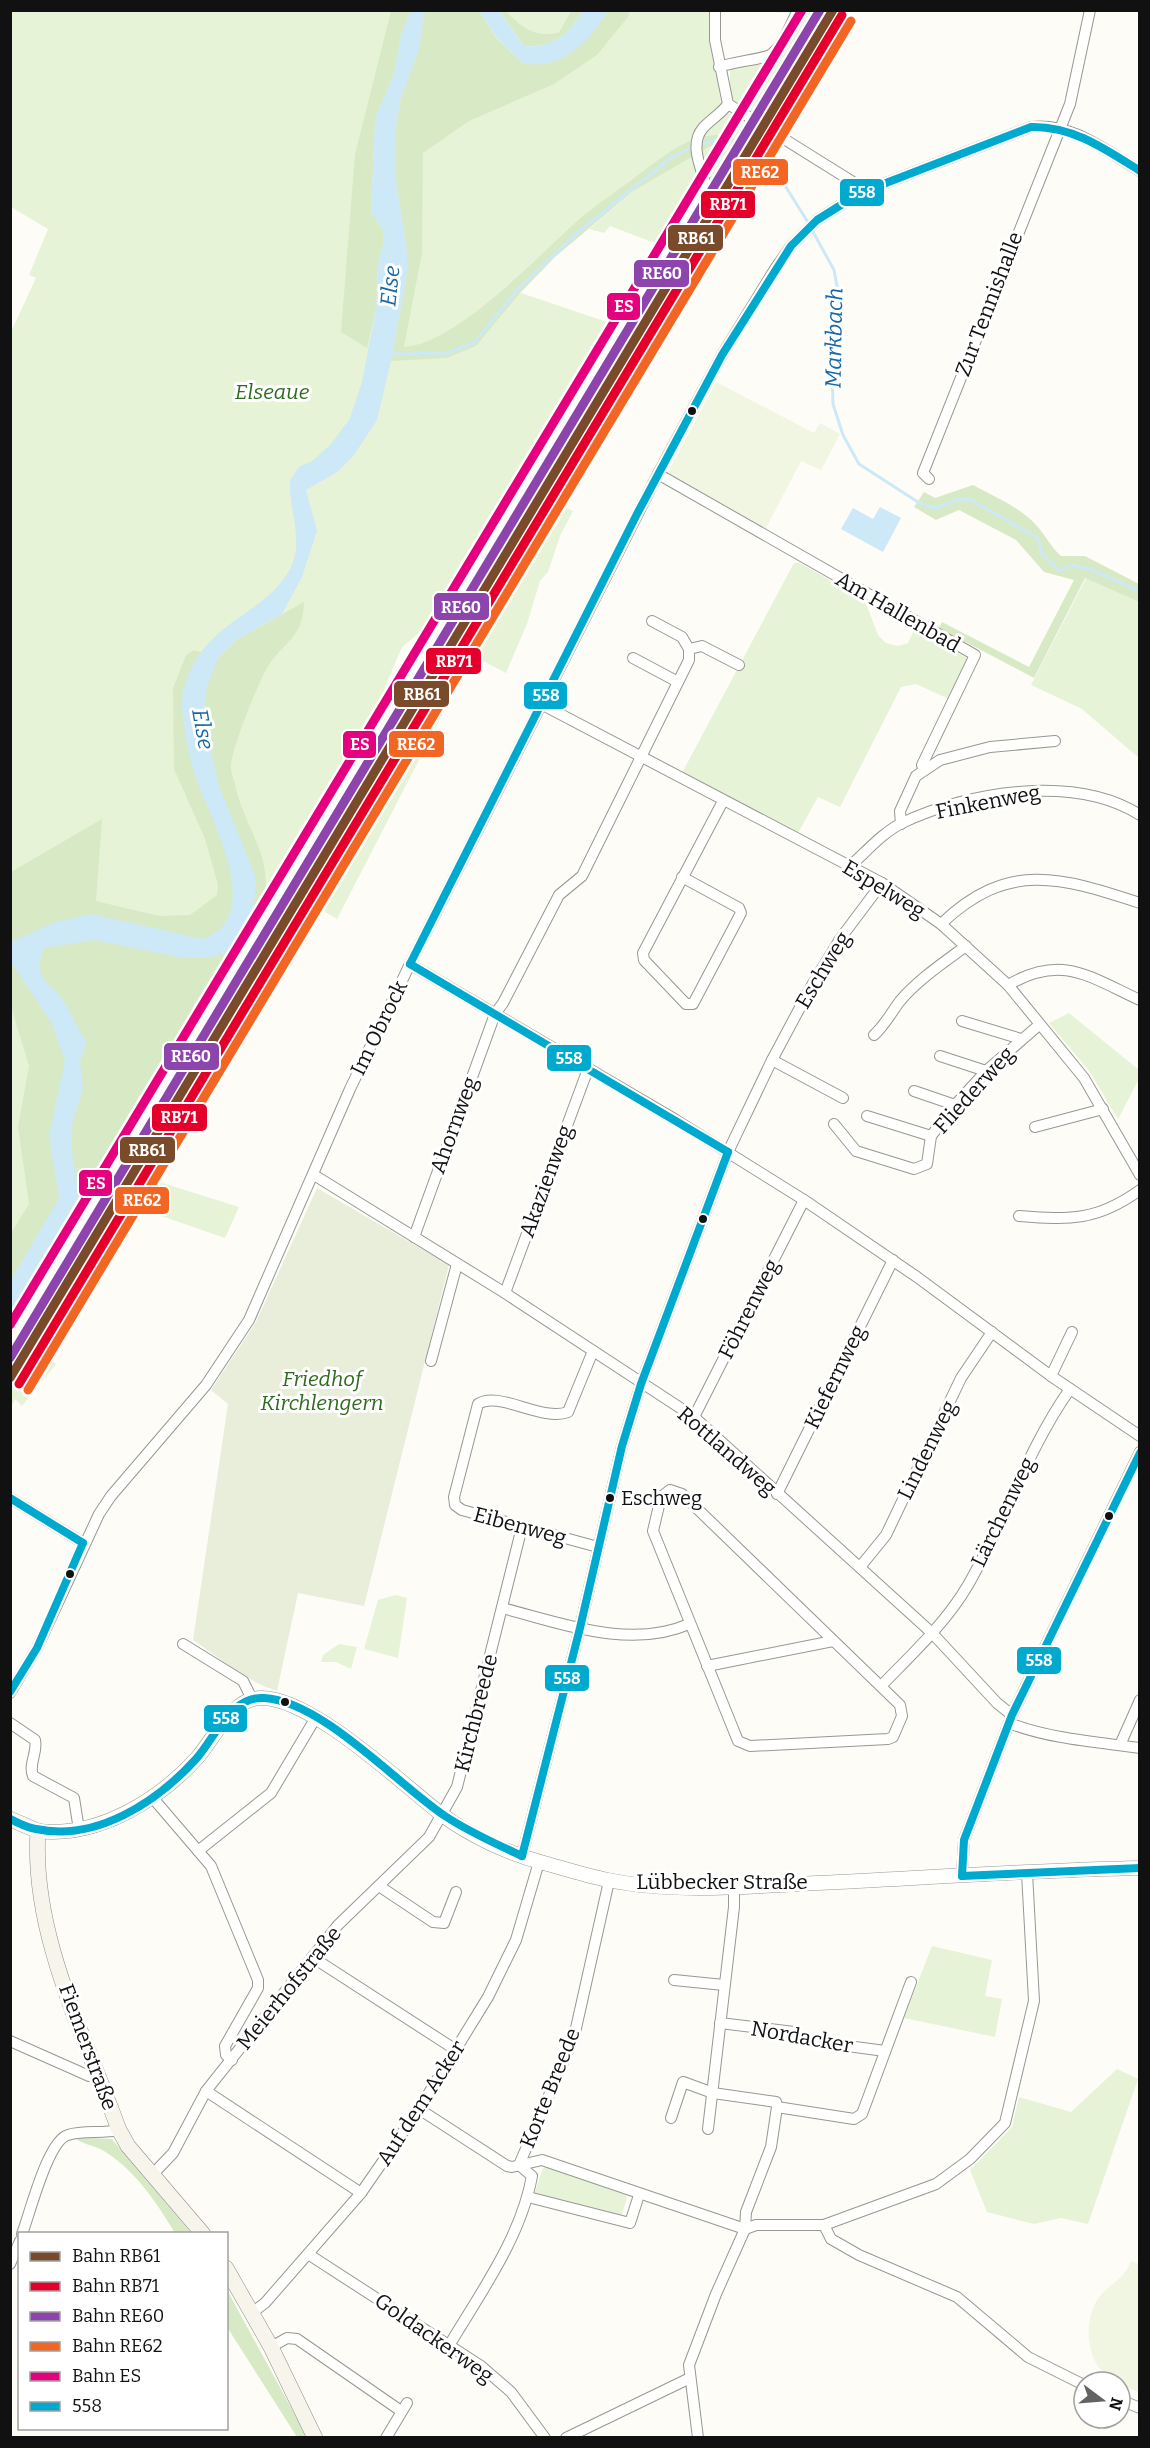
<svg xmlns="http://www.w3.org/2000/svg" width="1150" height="2448" font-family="Bitter,serif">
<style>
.green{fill:#e7f3d7}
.forest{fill:#d8eac5}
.cemetery{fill:#e9eedb}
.pitch{fill:#f0f6e1}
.water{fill:#cde8f7}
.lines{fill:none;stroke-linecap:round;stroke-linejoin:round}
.stream{stroke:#cde8f7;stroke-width:3}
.minor-casing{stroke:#979795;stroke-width:12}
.tertiary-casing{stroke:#979795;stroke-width:15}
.secondary-casing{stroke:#8e8d8b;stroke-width:16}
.minor{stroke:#fffffe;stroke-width:10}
.tertiary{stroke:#fffffe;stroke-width:14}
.secondary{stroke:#f6f4eb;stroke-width:15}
.bus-1-casing{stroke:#fff;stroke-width:12}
.bus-1{stroke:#00a9ce;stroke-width:8}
.rail-1-casing{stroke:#fff;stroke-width:14}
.rail-2-casing{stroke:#fff;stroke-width:14}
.rail-3-casing{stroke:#fff;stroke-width:14}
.rail-4-casing{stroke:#fff;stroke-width:14}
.rail-5-casing{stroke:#fff;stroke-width:14}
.rail-1{stroke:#7a4b2a;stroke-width:9}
.rail-2{stroke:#e4002b;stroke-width:9}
.rail-3{stroke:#8e44ad;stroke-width:9}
.rail-4{stroke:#f26522;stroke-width:9}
.rail-5{stroke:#e5007d;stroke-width:9}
.bus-dot{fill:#111;stroke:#fff;stroke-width:2}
.labels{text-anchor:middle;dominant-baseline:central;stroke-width:6;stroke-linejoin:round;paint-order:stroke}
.bus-label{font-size:20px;fill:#111;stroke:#fff;text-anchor:start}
.street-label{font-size:21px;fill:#111;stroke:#fff}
.park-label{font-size:21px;font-style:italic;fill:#2f6b1f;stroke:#fff}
.water-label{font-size:22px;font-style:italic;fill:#1768a6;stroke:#fff}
.line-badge{stroke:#fff;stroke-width:2}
.badge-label{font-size:16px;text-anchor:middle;font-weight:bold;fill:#fff}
</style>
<rect width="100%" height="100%" fill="#fdfcf7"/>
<g class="green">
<polygon points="11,11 489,11 526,55 593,11 713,11 715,61 723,117 730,113 736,103 730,94 730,70 736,63 768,59 799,13 742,11 820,11 740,140 727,134 671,156 515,291 619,326 445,612 402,647 386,684 372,732 11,1332 10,334 36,278 29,275 48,229 11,207"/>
<path d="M506,11H571L559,32C536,39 521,27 506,11Z"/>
<polygon points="721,143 737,143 673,250 610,226 604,233 589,229 632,192 709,147"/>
<polygon points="548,499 573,511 560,536 548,572 540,581 527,624 506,673 464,651 443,685 443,693 451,698 337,919 304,899"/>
<polygon points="794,563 800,563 865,601 878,635 886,643 898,646 908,643 915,628 970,660 951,700 916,684 901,687 840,807 818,797 797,835 682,773"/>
<polygon points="1086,578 1139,602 1139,758 1082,709 1031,685"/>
<polygon points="1069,1013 1139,1070 1139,1079 1118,1119 1089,1071 1049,1023"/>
<polygon points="137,1175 239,1207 225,1238 121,1202"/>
<polygon points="41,1353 56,1364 22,1406 15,1399 11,1407 11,1388 18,1375 23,1378"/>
<polygon points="396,1595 407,1598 398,1658 364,1649 378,1600"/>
<polygon points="339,1644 357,1647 351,1669 336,1662 321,1662 323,1655"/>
<polygon points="932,1946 992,1960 985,1996 1002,1999 995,2037 904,2018"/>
<polygon points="1117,2069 1138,2079 1088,2224 1061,2218 1034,2224 987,2212 970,2170 1012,2127 1019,2097 1071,2112"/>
<polygon points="547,2167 626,2195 627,2198 622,2214 618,2217 536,2195 535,2192 543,2168"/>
</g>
<g class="forest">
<polygon points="391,11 411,11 401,35 394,73 375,119 371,212 383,230 383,245 378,264 376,308 367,348 341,332 355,154"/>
<path d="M427,11H480L496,38L524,64L549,63L568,52L585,40L608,11H630L628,17L597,55L554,84L469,121L423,153L422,253L404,347C459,343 541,252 583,216C601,201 620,189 638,175C668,153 701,123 740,140L737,143H721L709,147L632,192L555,257L520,293L476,346L447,358L391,361L407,273V251L396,181V125L401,97L419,49L424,14Z"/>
<path d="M499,11H506C521,27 536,39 559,32L571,11H582C571,33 550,49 524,46Z"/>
<path d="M973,485C993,496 1022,508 1037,526C1046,536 1051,547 1061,556H1085L1139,584V602L1085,578L1034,678L939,628L942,622L1029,667L1074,580L1044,572L1016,540L959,510L936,520L914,507L924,492L935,498Z"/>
<path d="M304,602C303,640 284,640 267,668C258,684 231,749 231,767C231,774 235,782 236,789C248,835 277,861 261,911L79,1214L55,1206L11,1280V1233L29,1204L18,1127L29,1066L11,1007V872L102,819L96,901L159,916L190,915L217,895L218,885L205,839L174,769L173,688L186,655L194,650L218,658L236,640Z"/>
<path d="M74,2137L112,2139L191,2233H175C157,2203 135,2170 104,2151C94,2145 82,2145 74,2137Z"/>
<polygon points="226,2288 307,2437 297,2437 227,2327"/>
</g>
<path class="cemetery" d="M317,1188L449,1265L364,1606L298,1593L277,1691C247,1682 220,1658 193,1640L228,1404L211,1390L256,1322Z"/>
<g class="pitch">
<polygon points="716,382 814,433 820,423 840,434 821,470 801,461 765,530 678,481 668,472"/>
<path d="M1131,2261L1139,2264V2392L1120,2385V2382H1115C1110,2377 1101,2372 1098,2366C1085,2346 1085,2314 1101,2295C1113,2281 1123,2281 1131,2261Z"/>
</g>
<g class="water">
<path d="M411,10L427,11L424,14L419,49L401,97L396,125V181L407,251V273L391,361L377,420L354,455L337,472L306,490L317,531L302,577L282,614L236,640L218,658L207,686L203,715L219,786L256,878L253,916L234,945L226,953L208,958H184L94,940L44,948C32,980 47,978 63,1000C71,1013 78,1028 86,1042L80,1063L83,1088L72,1125L71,1145L78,1192L75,1207L60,1239L11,1319V1280L59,1198L49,1136L65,1060L51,1022L11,962V942L55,922L91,914L203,939C265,917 213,824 198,783C189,760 184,731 182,707C181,696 184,687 188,676C210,619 266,614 290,569C305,540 288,509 290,480L300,466L311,462L330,445L349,420L362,382L376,308L378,264L383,244V230L371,212L375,119L394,73L401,35Z"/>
<path d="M480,11H499L524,46C550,49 571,33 582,11H608C596,31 573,58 548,63C541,65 532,64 524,64L496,37Z"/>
<polygon points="880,507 901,518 883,552 841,529 853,508 873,519"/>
</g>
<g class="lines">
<g class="stream">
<polyline points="699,144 724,139"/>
<polyline points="756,152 784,184 809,224"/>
<polyline points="812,230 834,270 839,297 832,371 833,404 843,435 859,464 921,504 937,508 956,500 969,499 1038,538 1042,554 1060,571 1073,565 1093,570 1140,592"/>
<polyline points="391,354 447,353 474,343 517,290 576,234 672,157 693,147"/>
</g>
<defs>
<g id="minor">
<path d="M719,67C732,62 763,59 770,55C783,47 791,23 798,10"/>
<polyline points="728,104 853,182 860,193"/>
<path d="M640,296L706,185C701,168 689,144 703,128C711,119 721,114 728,104L715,40V10"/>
<polyline points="658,474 975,655 922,765 924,769"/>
<polyline points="929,479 923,473 1070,104 1090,10"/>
<polyline points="652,621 682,637 689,649 702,646 739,665"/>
<polyline points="633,658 678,682"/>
<polyline points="541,704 882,883 941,924 1008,985 1084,1078 1140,1175"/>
<polyline points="901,824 900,811 916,776 940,760 990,747 1055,741"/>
<path d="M849,867C866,852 882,833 902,823C969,791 1075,774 1140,815"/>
<polyline points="682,877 739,908 741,913 693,1004 686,1004 644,960 643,953 723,801"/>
<path d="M941,924C1008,860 1060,877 1140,903"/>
<polyline points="410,964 676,1120 804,1200 917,1277 1051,1376 1140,1436"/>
<path d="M1008,985C1062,954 1088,976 1140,1000"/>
<polyline points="962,1021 1021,1039"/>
<path d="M874,1035C885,1025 891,1013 900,1001C919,979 943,963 966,946"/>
<polyline points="940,1056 986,1071"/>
<polyline points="772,1060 843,1098"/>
<polyline points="914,1091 955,1105"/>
<polyline points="867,1116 931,1136"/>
<polyline points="834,1124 856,1151 914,1169 927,1164 931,1136 955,1105 986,1071 1039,1025"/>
<polyline points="1035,1127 1103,1109"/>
<polyline points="314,1175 505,1293 694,1417 932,1633 997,1703 1012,1715"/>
<path d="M1019,1216C1070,1220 1097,1221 1140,1190"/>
<polyline points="414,1237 495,1014 503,1003 559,895 582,876 689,660 689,649"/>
<polyline points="505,1293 588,1069"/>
<path d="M593,1351L568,1412C542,1422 498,1390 478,1404L454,1497L455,1505L462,1510L598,1547"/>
<polyline points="431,1361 457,1264"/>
<polyline points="1051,1376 1072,1332"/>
<polyline points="694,1417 804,1200"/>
<polygon points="670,1490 682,1494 900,1705 902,1716 893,1737 888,1739 750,1746 738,1741 653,1531 661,1497"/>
<polyline points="777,1494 893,1260"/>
<polyline points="10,1498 83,1543"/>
<polyline points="860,1567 886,1535 961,1378 992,1332"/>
<path d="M502,1608C561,1623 630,1650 689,1624"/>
<polyline points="183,1644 243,1681 252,1699"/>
<polyline points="707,1666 833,1641"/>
<path d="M881,1686C911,1655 946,1623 968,1585C1005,1521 1027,1450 1070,1389"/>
<path d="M10,1693L37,1648L99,1514L111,1496L206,1385L249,1320L350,1089L410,964L658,474L722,355L775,269L791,246L817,220L860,193L1031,127C1072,122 1106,151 1140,171"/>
<path d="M10,1723L35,1740C38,1753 28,1764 33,1776L74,1798L79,1830"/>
<path d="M1009,1723C1050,1739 1097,1742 1140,1748"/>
<polyline points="1120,1745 1140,1700"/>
<polyline points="152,1797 211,1866 258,1980 258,1988 225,2046 226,2055 232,2060"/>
<polyline points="198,1851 271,1793 315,1719"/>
<polyline points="522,1856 580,1628 622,1446 641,1384 728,1152 772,1060 812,985 840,939 882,883"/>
<polyline points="962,1876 964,1840 1012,1715 1140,1452"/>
<polyline points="379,1886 433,1922 444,1923 456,1892"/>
<polyline points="312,1957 456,2050"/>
<polyline points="674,1980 724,1985"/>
<polyline points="720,2023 794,2032 803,2040 885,2051"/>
<polyline points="10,2041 89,2076 98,2073"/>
<polyline points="206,2091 361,2193"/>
<polyline points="777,2107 854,2119 862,2114 911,1982"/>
<polyline points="419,2109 507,2166 512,2167 542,2160 745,2229"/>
<polyline points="671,2118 683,2082 713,2093 776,2102 777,2107 771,2147 746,2212 745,2229 716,2294 689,2365 698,2438"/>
<polyline points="708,2129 734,1907 734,1885"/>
<polyline points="153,2174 173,2153 206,2091 338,1925 429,1837 457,1787 522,1527"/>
<polyline points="528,2197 630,2223 639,2195"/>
<polyline points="824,2225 831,2239 859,2255 957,2297 1028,2357 1084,2385"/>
<polyline points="745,2229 756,2225 824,2225 936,2184 970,2159 1005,2123 1034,2001 1027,1873"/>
<path d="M22,2234C30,2213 48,2140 68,2135C84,2130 102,2134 119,2130"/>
<polyline points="308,2254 481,2366 511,2392 545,2438"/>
<polyline points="10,2264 20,2241"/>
<polyline points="253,2312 265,2303 361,2193 419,2109 488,1997 516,1940 539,1862"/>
<path d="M450,2344C481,2292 521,2237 532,2176L519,2165L574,2037L609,1881"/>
<polyline points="271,2347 287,2338 297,2339 401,2411"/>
<polyline points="1120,2400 1140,2408"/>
<polyline points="386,2438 407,2403"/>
<polyline points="566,2438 690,2378"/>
</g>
<path id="tertiary" d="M38,1831C97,1838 158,1801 197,1758C214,1739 231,1699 260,1698C310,1696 401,1783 441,1814C470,1836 509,1854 544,1863C565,1869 587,1876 608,1880C682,1895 763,1885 838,1882C938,1877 1039,1870 1140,1868"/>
<g id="secondary">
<path d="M10,1819L38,1831C31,1934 85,2036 119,2130L128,2146L203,2234"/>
<polyline points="226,2268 271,2347 315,2438"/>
</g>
</defs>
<use href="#minor" class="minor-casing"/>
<use href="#tertiary" class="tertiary-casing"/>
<use href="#secondary" class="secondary-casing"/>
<use href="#minor" class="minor"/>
<use href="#tertiary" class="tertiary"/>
<use href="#secondary" class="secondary"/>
<defs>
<g id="bus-1">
<path d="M410,964L637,514L722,355L791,246L817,220L860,193L1031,127C1073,126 1105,149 1140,171"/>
<polyline points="410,964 728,1152"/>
<polyline points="10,1498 83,1543"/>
<polyline points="10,1692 37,1648 83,1543"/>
<path d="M10,1819C19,1823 27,1828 36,1829C96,1842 157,1802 196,1759C215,1738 230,1696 264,1698C322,1701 397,1784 445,1816C469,1832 496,1844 522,1856"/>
<polyline points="522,1856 580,1628 622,1446 641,1384 728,1152"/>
<polyline points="962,1876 964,1840 1012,1715 1140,1453"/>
<polyline points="962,1876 1140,1868"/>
</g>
</defs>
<use href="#bus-1" class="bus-1-casing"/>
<use href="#bus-1" class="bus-1"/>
<defs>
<polyline id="rail-1" points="10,1378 833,10"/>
<polyline id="rail-2" points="19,1384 842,15"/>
<polyline id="rail-3" points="10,1358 820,10"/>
<polyline id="rail-4" points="28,1390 851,21"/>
<polyline id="rail-5" points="10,1325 802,10"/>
</defs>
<use href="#rail-1" class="rail-1-casing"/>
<use href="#rail-2" class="rail-2-casing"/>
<use href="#rail-3" class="rail-3-casing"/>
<use href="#rail-4" class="rail-4-casing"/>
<use href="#rail-5" class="rail-5-casing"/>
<use href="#rail-1" class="rail-1"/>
<use href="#rail-2" class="rail-2"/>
<use href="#rail-3" class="rail-3"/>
<use href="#rail-4" class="rail-4"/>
<use href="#rail-5" class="rail-5"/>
</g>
<g class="bus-dot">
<circle cx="692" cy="411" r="5"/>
<circle cx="703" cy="1219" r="5"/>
<circle cx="610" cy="1498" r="5"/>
<circle cx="1109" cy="1516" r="5"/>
<circle cx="70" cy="1574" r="5"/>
<circle cx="285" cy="1702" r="5"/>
</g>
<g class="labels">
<g class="bus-label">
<text x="621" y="1498">Eschweg</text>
</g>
<g class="street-label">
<text transform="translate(989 304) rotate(-69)">Zur Tennishalle</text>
<text transform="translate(898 612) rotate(30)">Am Hallenbad</text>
<text transform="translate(988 802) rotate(-11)">Finkenweg</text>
<text transform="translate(884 889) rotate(31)">Espelweg</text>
<text transform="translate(823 970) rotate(-59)">Eschweg</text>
<text transform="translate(379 1028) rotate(-64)">Im Obrock</text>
<text transform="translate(974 1090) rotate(-48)">Fliederweg</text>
<text transform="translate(454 1125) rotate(-70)">Ahornweg</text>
<text transform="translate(546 1181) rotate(-70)">Akazienweg</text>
<text transform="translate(749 1309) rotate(-63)">Föhrenweg</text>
<text transform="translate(835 1377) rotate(-64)">Kiefernweg</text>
<text transform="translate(927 1450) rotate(-64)">Lindenweg</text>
<text transform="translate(727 1451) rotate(41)">Rottlandweg</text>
<text transform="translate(1003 1512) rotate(-64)">Lärchenweg</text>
<text transform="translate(520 1526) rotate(15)">Eibenweg</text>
<text transform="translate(476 1713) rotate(-76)">Kirchbreede</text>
<text x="722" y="1882">Lübbecker Straße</text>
<text transform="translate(289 1988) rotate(-51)">Meierhofstraße</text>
<text transform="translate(802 2037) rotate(10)">Nordacker</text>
<text transform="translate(88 2047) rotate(70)">Fiemerstraße</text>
<text transform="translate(550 2088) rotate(-68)">Korte Breede</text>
<text transform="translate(421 2103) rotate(-57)">Auf dem Acker</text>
<text transform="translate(434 2338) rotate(35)">Goldackerweg</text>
</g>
<g class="park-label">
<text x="272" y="392">Elseaue</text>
<text x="322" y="1379">Friedhof<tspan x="322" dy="24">Kirchlengern</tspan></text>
</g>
<g class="water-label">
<text transform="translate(390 286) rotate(-84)">Else</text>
<text transform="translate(834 338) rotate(-89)">Markbach</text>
<text transform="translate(203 729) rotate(80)">Else</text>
</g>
</g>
<g class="line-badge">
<rect x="732" y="158" width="57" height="28" rx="6" fill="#f26522"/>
<rect x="839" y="178" width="46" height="29" rx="6" fill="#00a9ce"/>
<rect x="700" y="190" width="56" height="29" rx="6" fill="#e4002b"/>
<rect x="667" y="224" width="57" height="28" rx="6" fill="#7a4b2a"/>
<rect x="633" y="259" width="57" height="29" rx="6" fill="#8e44ad"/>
<rect x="606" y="292" width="35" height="29" rx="6" fill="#e5007d"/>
<rect x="433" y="592" width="57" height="29" rx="6" fill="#8e44ad"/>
<rect x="425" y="647" width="57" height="28" rx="6" fill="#e4002b"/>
<rect x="393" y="680" width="57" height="28" rx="6" fill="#7a4b2a"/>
<rect x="523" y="681" width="45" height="29" rx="6" fill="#00a9ce"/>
<rect x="388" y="730" width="57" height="28" rx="6" fill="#f26522"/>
<rect x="342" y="730" width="35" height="29" rx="6" fill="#e5007d"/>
<rect x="163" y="1042" width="57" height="29" rx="6" fill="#8e44ad"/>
<rect x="546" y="1044" width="46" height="28" rx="6" fill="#00a9ce"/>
<rect x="151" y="1103" width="57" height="29" rx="6" fill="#e4002b"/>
<rect x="119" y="1136" width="57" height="28" rx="6" fill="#7a4b2a"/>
<rect x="78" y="1169" width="35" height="28" rx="6" fill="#e5007d"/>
<rect x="114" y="1186" width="56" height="29" rx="6" fill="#f26522"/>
<rect x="1016" y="1646" width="46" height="29" rx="6" fill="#00a9ce"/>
<rect x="544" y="1664" width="46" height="28" rx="6" fill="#00a9ce"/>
<rect x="203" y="1704" width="45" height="29" rx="6" fill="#00a9ce"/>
</g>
<g class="badge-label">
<text x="760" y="178">RE62</text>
<text x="862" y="198">558</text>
<text x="728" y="210">RB71</text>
<text x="696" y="244">RB61</text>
<text x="662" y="279">RE60</text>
<text x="624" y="312">ES</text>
<text x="461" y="613">RE60</text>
<text x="454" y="667">RB71</text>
<text x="422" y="700">RB61</text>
<text x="546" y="701">558</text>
<text x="416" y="750">RE62</text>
<text x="360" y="750">ES</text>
<text x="191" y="1062">RE60</text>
<text x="569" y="1064">558</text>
<text x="179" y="1123">RB71</text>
<text x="147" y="1156">RB61</text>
<text x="96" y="1189">ES</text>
<text x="142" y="1206">RE62</text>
<text x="1039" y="1666">558</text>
<text x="567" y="1684">558</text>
<text x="226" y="1724">558</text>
</g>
<rect width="1150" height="2448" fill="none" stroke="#111111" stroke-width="24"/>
<rect x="18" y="2232" width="210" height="198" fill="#ffffff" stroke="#a0a0a0" stroke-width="1.5"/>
<rect x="30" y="2252" width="30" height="9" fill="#7a4b2a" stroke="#a0a0a0" stroke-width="1.5"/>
<text x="72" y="2262" font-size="18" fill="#111111">Bahn RB61</text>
<rect x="30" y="2282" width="30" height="9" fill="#e4002b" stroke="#a0a0a0" stroke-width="1.5"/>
<text x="72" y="2292" font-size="18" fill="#111111">Bahn RB71</text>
<rect x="30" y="2312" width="30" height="9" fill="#8e44ad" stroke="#a0a0a0" stroke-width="1.5"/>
<text x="72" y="2322" font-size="18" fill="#111111">Bahn RE60</text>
<rect x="30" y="2342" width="30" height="9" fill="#f26522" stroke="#a0a0a0" stroke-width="1.5"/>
<text x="72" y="2352" font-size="18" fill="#111111">Bahn RE62</text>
<rect x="30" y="2372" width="30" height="9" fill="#e5007d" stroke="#a0a0a0" stroke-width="1.5"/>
<text x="72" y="2382" font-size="18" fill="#111111">Bahn ES</text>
<rect x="30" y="2402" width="30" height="9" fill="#00a9ce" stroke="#a0a0a0" stroke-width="1.5"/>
<text x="72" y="2412" font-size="18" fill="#111111">558</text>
<g transform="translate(1102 2400) rotate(106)"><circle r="28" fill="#ffffff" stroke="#a0a0a0" stroke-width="1.5"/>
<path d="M0-4.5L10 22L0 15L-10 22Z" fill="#646362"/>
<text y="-9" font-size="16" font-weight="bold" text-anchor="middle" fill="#111111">N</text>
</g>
</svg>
